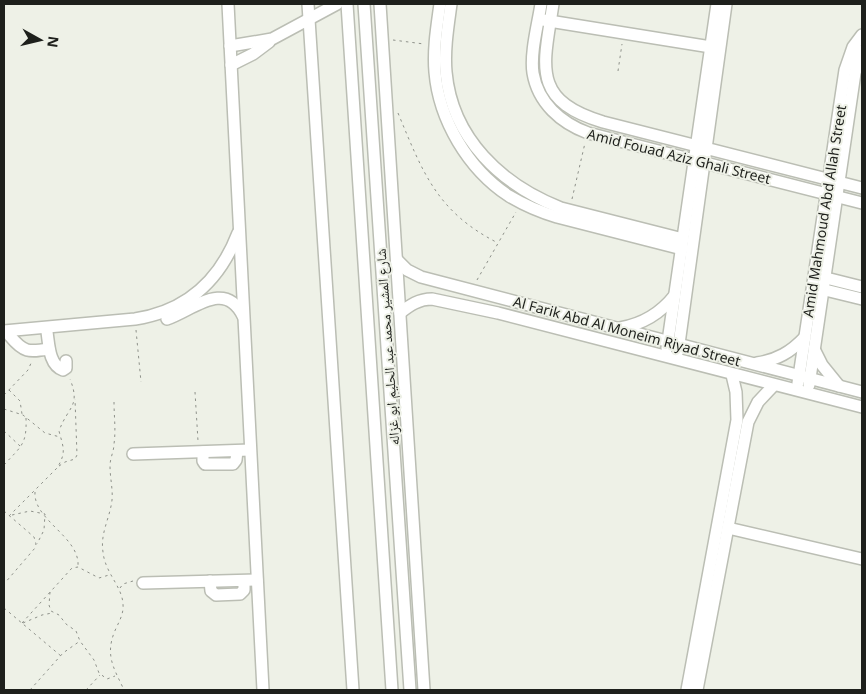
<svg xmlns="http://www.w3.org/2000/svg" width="866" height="694" font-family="'Noto Sans','Noto Naskh Arabic',sans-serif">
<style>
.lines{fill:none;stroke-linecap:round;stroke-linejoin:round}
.minor-casing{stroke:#bbbeb4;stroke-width:14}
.path{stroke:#8e918a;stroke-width:1;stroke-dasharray:2.5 4;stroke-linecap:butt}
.minor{stroke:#fff;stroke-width:11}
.labels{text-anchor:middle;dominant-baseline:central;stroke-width:4;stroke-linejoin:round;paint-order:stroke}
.street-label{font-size:14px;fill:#1e201c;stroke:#eef1e7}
</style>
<rect width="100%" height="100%" fill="#eef1e7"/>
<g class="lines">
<defs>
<g id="minor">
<polyline points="228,4 263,690"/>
<polyline points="308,4 353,690"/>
<polyline points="347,4 392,690"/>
<polyline points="364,4 410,690"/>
<polyline points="380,4 424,690"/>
<path d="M440,4C437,26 433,49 435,72C439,120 468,169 509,196C524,205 540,212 557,217L682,249"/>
<path d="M451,4C448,26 444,50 446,72C452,139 502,185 561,208L683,239"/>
<path d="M541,4C538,24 530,53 533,73C538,103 561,123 588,133L862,203"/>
<path d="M553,4C544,65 530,100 603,122L862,188"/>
<polyline points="543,20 717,48"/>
<polyline points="230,46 272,39 337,4"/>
<polyline points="231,65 253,54 269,42"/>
<polyline points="397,260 407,270 421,277 862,392"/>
<polyline points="818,276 862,287"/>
<polyline points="817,288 862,299"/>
<path d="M400,313C410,305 419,299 432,299L498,313L862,407"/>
<path d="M167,319C193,310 225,279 243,316"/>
<path d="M620,328C643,324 661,313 675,295"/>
<path d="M4,331L135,319C187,311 220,280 238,233"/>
<path d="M47,332C49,345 49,365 63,370L66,368V361"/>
<path d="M10,336C24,353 29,352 49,349"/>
<polyline points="667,348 717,4"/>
<polyline points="814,349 822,365 839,386"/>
<polyline points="678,351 726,4"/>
<path d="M757,363C777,360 791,352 805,337"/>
<polyline points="798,383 845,70 853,47 862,35"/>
<polyline points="809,385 855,73 862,51"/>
<polyline points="203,452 203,461 205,464 233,464 236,460 237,451"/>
<polyline points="133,454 250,450"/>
<polyline points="728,528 862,559"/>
<polyline points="210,581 211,591 216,595 240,594 244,590 244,581"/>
<polyline points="143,583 257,580"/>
<polyline points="687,690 737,420 736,392 732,375"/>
<polyline points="697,690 748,422 758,402 774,385"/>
</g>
</defs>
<use href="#minor" class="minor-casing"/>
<g class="path">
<polyline points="393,40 424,44"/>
<polyline points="618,71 622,44"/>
<path d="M398,113C423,173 437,212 498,243"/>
<polyline points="572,199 585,143"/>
<polyline points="477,280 516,212"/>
<polyline points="136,330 141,382"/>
<polyline points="9,390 20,401 22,414"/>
<polyline points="195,392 198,441"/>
<polyline points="4,395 28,370 32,361"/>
<path d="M114,402C114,416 116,430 114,444C114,451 110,458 110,466C110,478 113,489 112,500C110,518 100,533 103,552C105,573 122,586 123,604C124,615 118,623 114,633C105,657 115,670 124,690"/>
<polyline points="4,409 23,415 45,433 60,437"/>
<polyline points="4,431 20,446"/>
<path d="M4,465C21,446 27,445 26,418"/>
<polyline points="59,466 65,462 75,459 77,455 75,399"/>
<path d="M35,492C33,520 80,537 78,566"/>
<polyline points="4,511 34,537 36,544 35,548 4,584"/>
<polyline points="12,515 30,511 45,514 44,530 37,544"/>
<path d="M9,516L57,468C67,452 63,447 59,431C68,406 81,407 70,379"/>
<polyline points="120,588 123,584 133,581"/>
<polyline points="50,592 49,605 51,611 59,615 66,624 76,631 80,641 94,660 99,673 107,679 115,676"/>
<polyline points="4,608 61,656"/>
<polyline points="22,623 72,568 78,567 99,578 109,575"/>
<polyline points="23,623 42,615 52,613"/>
<polyline points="30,690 63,653 80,641"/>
<polyline points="86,690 100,675"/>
</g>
<use href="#minor" class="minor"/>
</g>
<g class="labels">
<g class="street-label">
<text transform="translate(679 156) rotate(14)">Amid Fouad Aziz Ghali Street</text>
<text transform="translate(824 211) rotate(-81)">Amid Mahmoud Abd Allah Street</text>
<text transform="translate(627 331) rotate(15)">Al Farik Abd Al Moneim Riyad Street</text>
<text transform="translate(387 347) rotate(-94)">شارع المشير محمد عبد الحليم ابو غزاله</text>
</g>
</g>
<rect width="866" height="694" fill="none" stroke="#1e201c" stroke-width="10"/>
<g transform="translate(40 40) rotate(98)" stroke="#eef1e7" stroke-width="4" paint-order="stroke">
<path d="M0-4L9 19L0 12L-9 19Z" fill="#1e201c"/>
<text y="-8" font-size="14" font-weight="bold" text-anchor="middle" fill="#1e201c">N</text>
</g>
</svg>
